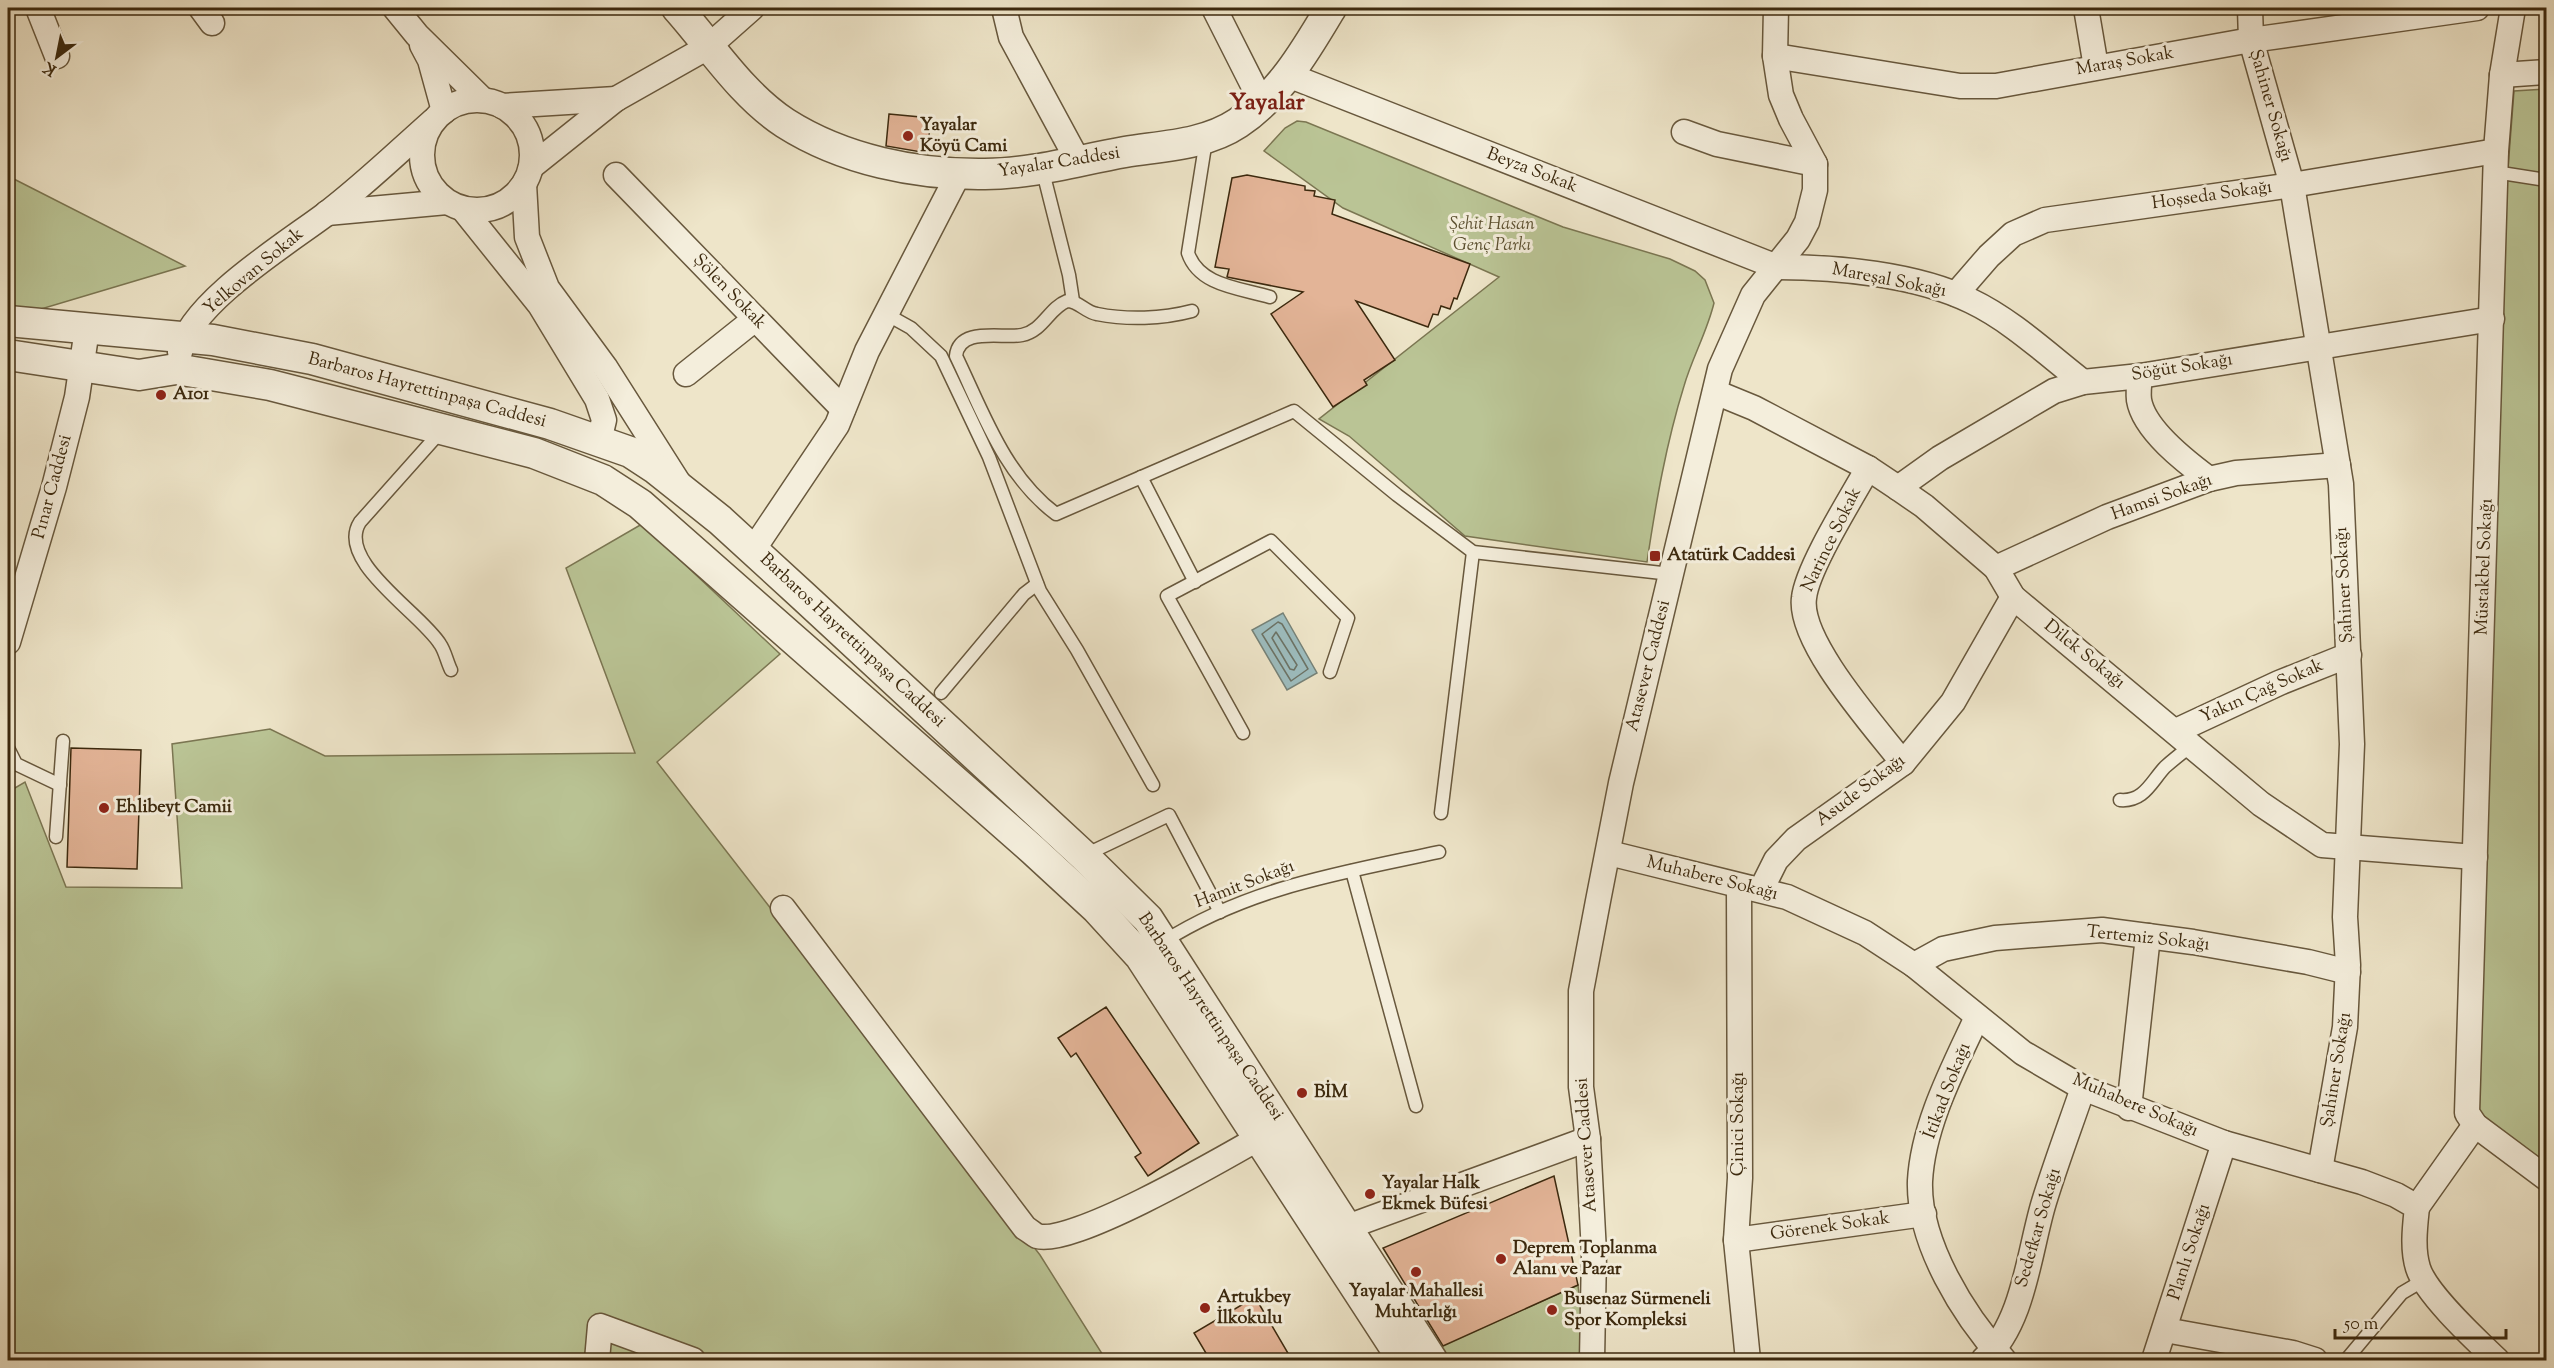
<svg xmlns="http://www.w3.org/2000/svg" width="2554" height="1368" font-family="'Sorts Mill Goudy',serif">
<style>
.green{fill:#bac495;stroke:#7b7652;stroke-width:1.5}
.water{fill:#9dbdbf;stroke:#768278;stroke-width:1.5}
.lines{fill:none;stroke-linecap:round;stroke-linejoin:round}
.shore{stroke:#6c7366;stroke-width:1.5}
.building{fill:#e3b497;stroke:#3c290e;stroke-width:1.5}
.service-casing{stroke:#68583d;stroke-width:15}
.minor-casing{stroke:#68583d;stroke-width:27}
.tertiary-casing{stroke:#68583d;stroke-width:33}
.service{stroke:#f4eedc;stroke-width:12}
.minor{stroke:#f4eedc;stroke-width:24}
.tertiary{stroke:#f4eedc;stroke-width:30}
.poi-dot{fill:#8f2418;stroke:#f4eedc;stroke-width:2}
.labels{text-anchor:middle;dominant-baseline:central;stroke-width:6;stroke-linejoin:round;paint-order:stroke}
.street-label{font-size:18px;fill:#3c290e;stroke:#f4eedc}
.poi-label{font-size:18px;font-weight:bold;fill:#3c290e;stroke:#f4eedc;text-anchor:start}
.park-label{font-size:18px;font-style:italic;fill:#5c5030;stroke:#f4eedc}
.district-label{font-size:24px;font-weight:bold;fill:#7a1f14;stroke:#f4eedc}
</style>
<rect width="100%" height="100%" fill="#eee5c9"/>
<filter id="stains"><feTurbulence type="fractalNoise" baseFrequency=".00333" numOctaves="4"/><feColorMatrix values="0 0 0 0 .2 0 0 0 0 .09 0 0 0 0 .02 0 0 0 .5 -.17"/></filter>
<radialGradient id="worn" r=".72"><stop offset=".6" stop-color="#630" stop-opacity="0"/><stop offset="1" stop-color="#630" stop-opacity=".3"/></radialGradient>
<g class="green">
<polygon points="2546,89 2546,1163 2477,1112 2503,233 2514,91"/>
<path d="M1297,121L1306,122L1563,227L1670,259L1695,271L1705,280L1714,303C1707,332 1692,358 1684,386C1666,444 1656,502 1647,562L1465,536L1349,436L1319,419L1499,277L1343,208L1264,151L1285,128Z"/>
<polygon points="8,176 185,266 31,312 8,308"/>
<polygon points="642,524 780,654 657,762 1040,1255 1106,1360 8,1360 8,792 25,782 66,887 182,888 172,744 270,729 325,756 635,753 566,568"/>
<polygon points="1578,1285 1583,1334 1581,1360 1446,1360 1439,1347"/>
</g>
<polygon class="water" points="1283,613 1317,673 1287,690 1252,630"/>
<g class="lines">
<g class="shore">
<polygon points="1278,622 1282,624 1308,669 1291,681 1262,634"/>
<polygon points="1276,632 1297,665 1294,670 1290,669 1272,638"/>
</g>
</g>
<g class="building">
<polygon points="889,114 931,118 927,153 886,146"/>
<polygon points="1247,175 1305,186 1305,190 1315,191 1314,196 1335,200 1332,214 1470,264 1457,299 1454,298 1450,309 1441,306 1438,315 1433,314 1428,327 1356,301 1395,360 1364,380 1367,385 1333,407 1271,314 1303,292 1232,278 1227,277 1229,269 1215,267 1232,178"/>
<polygon points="71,748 141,750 137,869 67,867"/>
<polygon points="1106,1007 1199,1143 1148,1176 1135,1157 1141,1153 1076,1053 1071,1057 1058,1038"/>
<polygon points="1554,1176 1578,1285 1443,1346 1383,1248"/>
<polygon points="1255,1297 1292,1360 1210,1360 1194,1333"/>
</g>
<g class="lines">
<defs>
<g id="service">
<path d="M1206,140L1188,253C1199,286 1240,288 1270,297"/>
<polyline points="1042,168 1069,275 1073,301"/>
<polyline points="2495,172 2546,180"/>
<path d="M1192,311C1162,319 1127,320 1097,314C1085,312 1079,301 1067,301C1049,308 1043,331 1022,335C1003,339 959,326 956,356C983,412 1004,475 1056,514L1294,411L1397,495L1473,552L1671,574"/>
<polyline points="886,314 911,328 941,356 989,457 1040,591 1077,650 1153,785"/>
<path d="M442,430L360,522C335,561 421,613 440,644C445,651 447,662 451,670"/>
<polyline points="1141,477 1195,582"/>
<polyline points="941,693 1024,594 1037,584"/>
<polyline points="1243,733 1167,596 1271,541 1348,618 1330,672"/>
<polyline points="8,748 16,764 60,785"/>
<path d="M2120,800C2144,802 2151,782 2165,767C2174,759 2183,752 2192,745"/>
<polyline points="1441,813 1473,552"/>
<polyline points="56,837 63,741"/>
<polyline points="1085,855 1169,815 1220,912"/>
<polyline points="1352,871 1416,1106"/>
<path d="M1163,942C1250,887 1341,873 1439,852"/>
<polyline points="2346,1360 2402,1293 2424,1280"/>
</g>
<g id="minor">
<polyline points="38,8 57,56"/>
<polyline points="201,8 212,23"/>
<polyline points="395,8 417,35 483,100"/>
<polyline points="1004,8 1011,37 1078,161"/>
<polyline points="1214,8 1262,103"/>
<polyline points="2086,8 2096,67"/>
<polyline points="2250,8 2251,40 2292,185 2341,484 2352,744 2345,917 2348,965 2345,1027 2320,1170"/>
<polyline points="2513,8 2502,75 2496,151 2467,1113 2475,1125 2546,1178"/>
<polyline points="422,45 430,60 444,111"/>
<polyline points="1775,56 1960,86 1996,86 2251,40 2477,8"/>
<path d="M1288,75L1777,267C1836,267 1916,274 1971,301C2011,320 2047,354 2083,382"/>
<polyline points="2502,75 2546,72"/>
<circle cx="477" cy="155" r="55"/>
<polyline points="502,106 616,99"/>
<polyline points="1684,132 1717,144 1815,164"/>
<polyline points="531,167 616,99 708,47 752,8"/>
<polyline points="616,175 843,409"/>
<polyline points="524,184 527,237 547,288 605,367 678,482"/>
<polyline points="463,209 540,305 597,399 604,420 599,441"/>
<polyline points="327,213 447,202"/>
<polyline points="1956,294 1989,256 2013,234 2045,220 2292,185 2496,151"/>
<path d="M180,352C190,303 286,244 326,214C364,185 398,152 433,121"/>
<polyline points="686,374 755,319"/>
<path d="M2140,376C2139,384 2138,392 2139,400C2144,430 2186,462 2209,479"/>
<polyline points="1715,392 1754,408 1868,468 1898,488 1924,506 1996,568 2013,597 2261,804 2322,845 2475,857"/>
<path d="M1868,468C1852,497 1807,568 1804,598C1798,642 1876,728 1903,763"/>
<polyline points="1898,488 1940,458 2054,391 2083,382 2140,376 2492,319"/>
<polyline points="753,550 837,425 867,351 959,173"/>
<polyline points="1996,568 2107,517 2209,479 2236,473 2338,465"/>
<polyline points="8,642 54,487 77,397 87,329"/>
<polyline points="2176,731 2279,683 2349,655"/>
<path d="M1609,853L1787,897L1865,933L1914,965L2023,1053L2083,1088L2224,1143L2362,1182L2396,1195L2417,1207C2415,1226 2412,1249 2418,1268C2426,1294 2476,1340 2497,1360"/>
<polyline points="1739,887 1740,1178 1736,1240 1748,1360"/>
<polyline points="1761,890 1776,860 1796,839 1903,763 1953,702 2013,597"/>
<path d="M783,908L1025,1228C1029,1230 1033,1234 1037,1236C1071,1247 1224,1158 1259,1138"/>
<polyline points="1914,965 1943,949 1995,938 2102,930 2193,942 2308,962 2348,972"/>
<path d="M1977,1017C1954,1067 1923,1124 1920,1181C1918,1243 1964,1316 2004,1360"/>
<polyline points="2129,1108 2148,936"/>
<polyline points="2417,1207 2475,1125"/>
<polyline points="1331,1233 1588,1139"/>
<polyline points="1736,1240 1924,1214"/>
<polyline points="2165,1330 2293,1353 2315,1360"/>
<path d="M1984,1359C2024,1324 2029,1251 2044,1202C2056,1163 2070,1126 2083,1088"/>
<polyline points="597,1360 600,1326 693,1360"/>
<polyline points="1592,1360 1594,1253 1588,1139 1581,1087 1581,991 1598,901 1621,783 1720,369 1753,295 1798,239 1807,222 1815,190 1815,164 1791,119 1781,95 1775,56 1776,8"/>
<polyline points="2154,1360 2224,1143"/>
</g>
<g id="tertiary">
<path d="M677,8C711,46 741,94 785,123C843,160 917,175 985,174C1032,174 1079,160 1125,152C1162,146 1205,145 1238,123C1280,95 1306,50 1331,8"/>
<polyline points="8,321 213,340 312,359 550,424 630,452 656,469 720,520 802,595 1084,856 1148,919 1432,1360"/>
<polyline points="8,355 139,375 176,369 270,385 534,453 603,480 640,504 1033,850 1097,909 1140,956 1403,1360"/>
</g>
</defs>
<use href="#service" class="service-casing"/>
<use href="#minor" class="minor-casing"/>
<use href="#tertiary" class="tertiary-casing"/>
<use href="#service" class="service"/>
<use href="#minor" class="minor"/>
<use href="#tertiary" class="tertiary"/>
</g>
<g class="poi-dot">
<circle cx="908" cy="136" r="6"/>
<circle cx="161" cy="395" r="6"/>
<rect x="1649" y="550" width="12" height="12" rx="3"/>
<circle cx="104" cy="808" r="6"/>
<circle cx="1302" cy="1093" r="6"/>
<circle cx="1370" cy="1194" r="6"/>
<circle cx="1501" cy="1259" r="6"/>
<circle cx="1416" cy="1272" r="6"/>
<circle cx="1205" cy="1308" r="6"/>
<circle cx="1552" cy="1310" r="6"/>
</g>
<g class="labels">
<g class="street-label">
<text transform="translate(2125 62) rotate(-10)">Maraş Sokak</text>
<text transform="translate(2270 106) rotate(74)">Şahiner Sokağı</text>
<text transform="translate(1059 163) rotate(-9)">Yayalar Caddesi</text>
<text transform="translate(1532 171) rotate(21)">Beyza Sokak</text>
<text transform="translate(2212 196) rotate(-8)">Hoşseda Sokağı</text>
<text transform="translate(254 272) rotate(-40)">Yelkovan Sokak</text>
<text transform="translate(1889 281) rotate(11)">Mareşal Sokağı</text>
<text transform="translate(729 292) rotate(46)">Şölen Sokak</text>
<text transform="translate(2182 368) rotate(-9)">Söğüt Sokağı</text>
<text transform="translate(427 391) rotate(15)">Barbaros Hayrettinpaşa Caddesi</text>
<text transform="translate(53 487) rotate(-75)">Pınar Caddesi</text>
<text transform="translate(2162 498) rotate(-20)">Hamsi Sokağı</text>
<text transform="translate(1832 540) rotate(-64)">Narince Sokak</text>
<text transform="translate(2485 567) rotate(-88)">Müstakbel Sokağı</text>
<text transform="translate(2345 585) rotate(-93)">Şahiner Sokağı</text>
<text transform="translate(852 641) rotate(43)">Barbaros Hayrettinpaşa Caddesi</text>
<text transform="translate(2084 655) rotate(39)">Dilek Sokağı</text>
<text transform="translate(1649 666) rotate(-76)">Atasever Caddesi</text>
<text transform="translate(2262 692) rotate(-24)">Yakın Çağ Sokak</text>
<text transform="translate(1861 791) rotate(-37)">Asude Sokağı</text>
<text transform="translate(1712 879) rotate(14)">Muhabere Sokağı</text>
<text transform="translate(1245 885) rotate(-21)">Hamit Sokağı</text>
<text transform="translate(2148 939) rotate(6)">Tertemiz Sokağı</text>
<text transform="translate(1210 1017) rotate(56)">Barbaros Hayrettinpaşa Caddesi</text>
<text transform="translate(2337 1070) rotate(-81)">Şahiner Sokağı</text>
<text transform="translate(1948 1091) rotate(-69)">İtikad Sokağı</text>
<text transform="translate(2135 1106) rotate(23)">Muhabere Sokağı</text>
<text transform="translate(1739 1124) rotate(-90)">Çinici Sokağı</text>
<text transform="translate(1587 1145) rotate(-94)">Atasever Caddesi</text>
<text transform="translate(1830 1227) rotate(-8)">Görenek Sokak</text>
<text transform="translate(2039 1228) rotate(-74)">Sedefkar Sokağı</text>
<text transform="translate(2190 1252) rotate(-72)">Planlı Sokağı</text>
</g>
<g class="poi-label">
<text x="920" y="126">Yayalar<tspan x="920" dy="21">Köyü Cami</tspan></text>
<text x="173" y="395">A101</text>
<text x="1667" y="556">Atatürk Caddesi̇</text>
<text x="116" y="808">Ehlibeyt Camii</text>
<text x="1314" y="1093">BİM</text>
<text x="1382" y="1184">Yayalar Halk<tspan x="1382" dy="21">Ekmek Büfesi</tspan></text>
<text x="1513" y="1249">Deprem Toplanma<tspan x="1513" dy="21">Alanı ve Pazar</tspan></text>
<text x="1416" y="1292" text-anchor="middle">Yayalar Mahallesi<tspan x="1416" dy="21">Muhtarlığı</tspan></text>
<text x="1217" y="1298">Artukbey<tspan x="1217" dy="21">İlkokulu</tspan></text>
<text x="1564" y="1300">Busenaz Sürmeneli<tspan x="1564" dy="21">Spor Kompleksi</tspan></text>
</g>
<g class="park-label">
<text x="1492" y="225">Şehit Hasan<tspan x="1492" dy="21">Genç Parkı</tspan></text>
</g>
<g class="district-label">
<text x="1267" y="103">Yayalar</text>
</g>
</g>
<rect width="2554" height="1368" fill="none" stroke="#eee5c9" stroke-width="30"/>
<rect x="9" y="9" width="2536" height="1350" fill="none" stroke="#3c290e" stroke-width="3"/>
<rect x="15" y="15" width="2524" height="1338" fill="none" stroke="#3c290e" stroke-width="1.5"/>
<g transform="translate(57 57) rotate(212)" stroke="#f4eedc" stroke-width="4.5" paint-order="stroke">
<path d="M0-4.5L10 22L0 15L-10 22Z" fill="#3c290e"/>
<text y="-9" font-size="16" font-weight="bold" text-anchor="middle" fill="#3c290e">K</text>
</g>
<path d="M2335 1329v9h171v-9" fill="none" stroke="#3c290e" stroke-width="3"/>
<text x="2344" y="1329" font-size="18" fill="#3c290e" stroke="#f4eedc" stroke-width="4.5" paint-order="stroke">50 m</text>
<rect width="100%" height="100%" filter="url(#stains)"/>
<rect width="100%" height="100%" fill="url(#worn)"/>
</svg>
